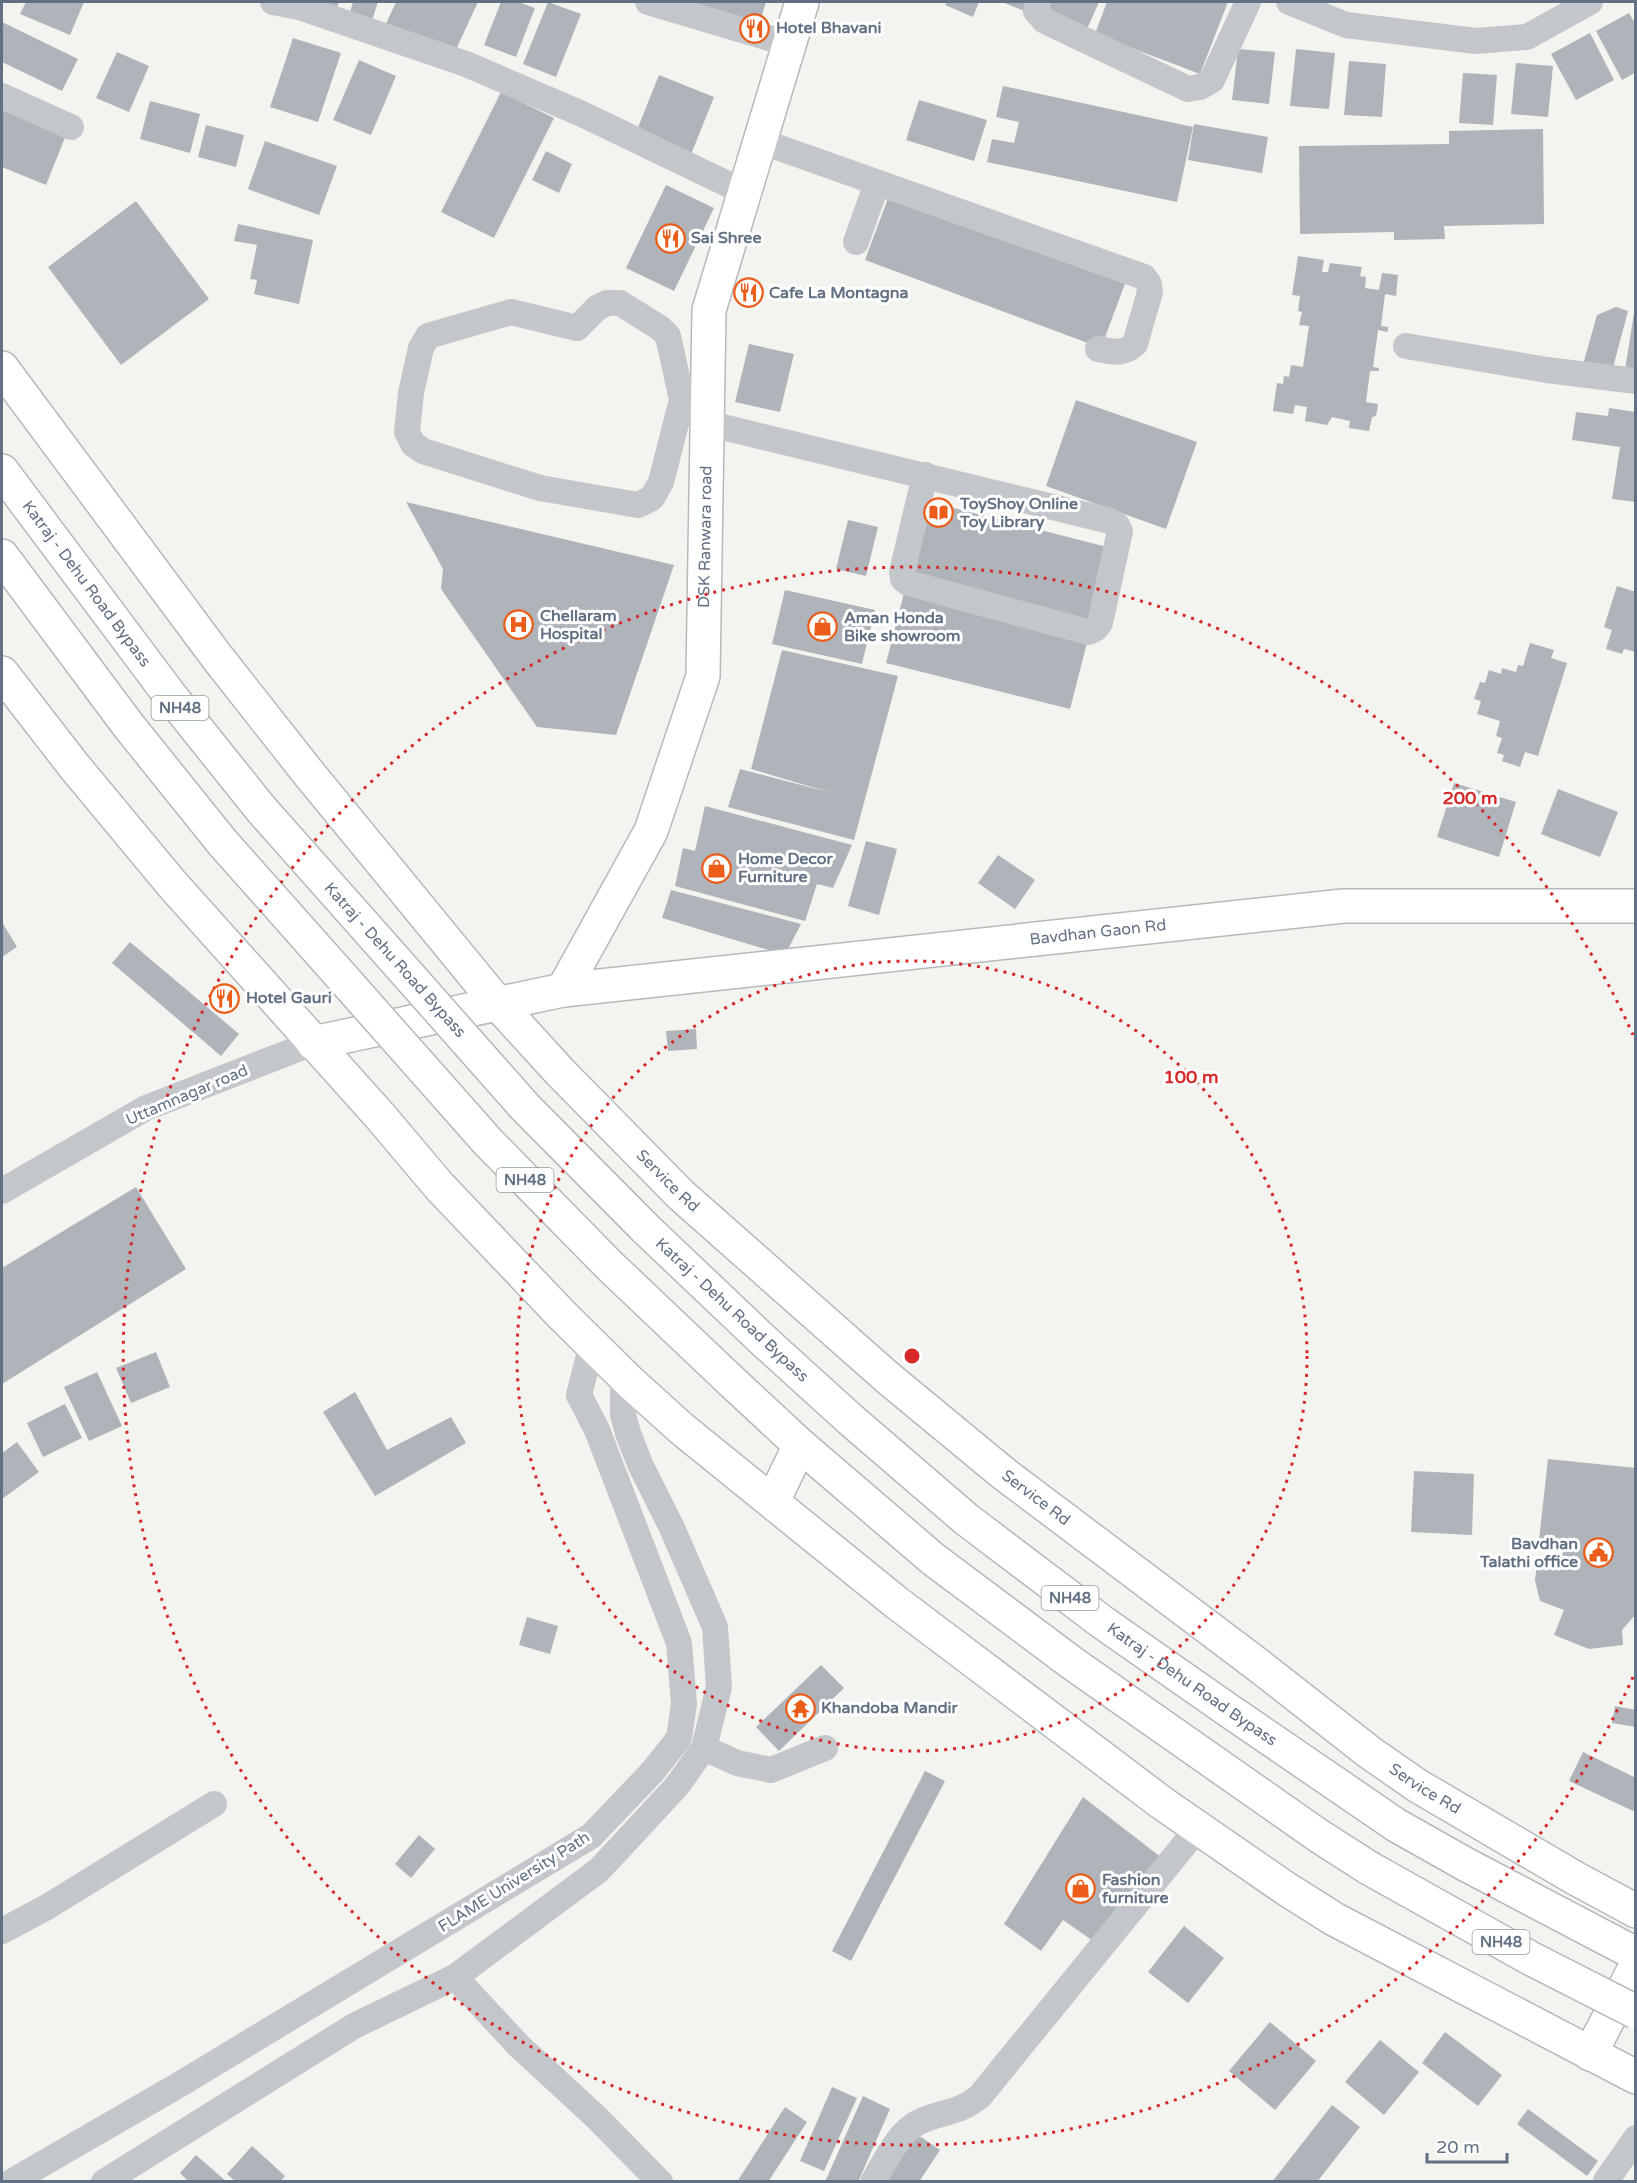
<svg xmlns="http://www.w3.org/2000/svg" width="1637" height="2183" font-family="'Varela Round',sans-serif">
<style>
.building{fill:#aeb4ba}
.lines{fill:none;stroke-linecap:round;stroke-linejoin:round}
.secondary-casing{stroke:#b5b9be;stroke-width:36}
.highway-casing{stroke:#b5b8bb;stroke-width:36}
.street{stroke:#c3c6ca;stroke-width:26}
.secondary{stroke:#fff;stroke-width:33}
.highway{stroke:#fff;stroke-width:33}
.highway-bridge-casing{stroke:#b5b8bb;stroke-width:36;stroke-linecap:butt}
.highway-bridge{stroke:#fff;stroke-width:33}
.ring{fill:none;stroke:#d62828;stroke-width:3;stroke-dasharray:3 6}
.labels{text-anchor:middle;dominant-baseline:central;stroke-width:6;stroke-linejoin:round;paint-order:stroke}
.shield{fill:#fff;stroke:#909ba8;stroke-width:1.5}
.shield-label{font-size:15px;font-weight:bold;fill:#617082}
.poi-label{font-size:16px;font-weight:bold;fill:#617082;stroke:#fff;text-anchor:start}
.street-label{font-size:16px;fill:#617082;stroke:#fff}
.centre{fill:#d62828;stroke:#fff;stroke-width:3}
.ring-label{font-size:18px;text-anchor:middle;font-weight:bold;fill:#d62828;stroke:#fff;stroke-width:6;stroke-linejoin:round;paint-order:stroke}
</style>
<rect width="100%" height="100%" fill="#f3f4ef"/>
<g class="building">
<polygon points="26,2 84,2 70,35 20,14"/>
<polygon points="313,2 339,2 336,11"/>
<polygon points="353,2 378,2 371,23 349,15"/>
<polygon points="396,2 478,2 452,58 384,28"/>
<polygon points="501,2 518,2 535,8 516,57 484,45"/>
<polygon points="548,2 581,14 556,77 523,64"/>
<polygon points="679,2 766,2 759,25"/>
<polygon points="947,2 979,2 973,17 945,5"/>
<polygon points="1002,2 1031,2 1027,12"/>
<polygon points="1050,2 1099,2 1087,29 1046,12"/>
<polygon points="1107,2 1228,2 1200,74 1095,34"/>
<polygon points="1629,13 1636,25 1636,72 1622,80 1596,31"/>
<polygon points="2,22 78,59 62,91 2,62"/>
<polygon points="1590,33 1614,80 1576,100 1551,54"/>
<polygon points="293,38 341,53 318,122 270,107"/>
<polygon points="1238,49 1275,52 1269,104 1232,100"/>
<polygon points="1296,49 1335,53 1329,109 1290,106"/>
<polygon points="117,52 149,66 129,112 96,98"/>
<polygon points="359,60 396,76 371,135 333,120"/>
<polygon points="1349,61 1386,64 1382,117 1344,115"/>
<polygon points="1516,63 1553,66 1548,117 1511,114"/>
<polygon points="1463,73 1497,75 1493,125 1459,123"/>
<polygon points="659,75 714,97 690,157 635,135"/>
<polygon points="1003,86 1193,127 1177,202 987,162 992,139 1014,143 1019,122 996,117"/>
<polygon points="501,92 554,118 494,238 441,212"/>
<polygon points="919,100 987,120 974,161 906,140"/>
<polygon points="150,101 200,114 190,153 140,139"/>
<polygon points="2,110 66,135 46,185 2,167"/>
<polygon points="1194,124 1268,137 1262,173 1188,160"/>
<polygon points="206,125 244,135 236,167 198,157"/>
<polygon points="1543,129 1544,224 1444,226 1445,239 1394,240 1394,232 1300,234 1299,146 1449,144 1449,131"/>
<polygon points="265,141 337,166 319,215 248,189"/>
<polygon points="546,151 572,164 559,193 532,180"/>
<polygon points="666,185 714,208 674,291 626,268"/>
<polygon points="890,193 1126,281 1101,348 865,260"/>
<polygon points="136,201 209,299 121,365 48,267"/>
<polygon points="238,224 313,240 299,304 254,294 257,280 250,279 257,245 234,241"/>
<polygon points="1298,256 1324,260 1322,272 1328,272 1330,263 1362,267 1360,276 1366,277 1365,288 1379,290 1382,273 1398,275 1396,296 1385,294 1381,326 1388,327 1388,332 1378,330 1373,367 1379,368 1379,371 1370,371 1366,402 1378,404 1376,416 1372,417 1369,431 1349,428 1350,421 1332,417 1327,425 1305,421 1307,407 1295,405 1293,414 1273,411 1277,383 1283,384 1284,376 1289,377 1291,365 1303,367 1309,326 1299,325 1302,312 1298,311 1300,296 1292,295"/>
<polygon points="1616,307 1628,311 1611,375 1582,368 1597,315"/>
<polygon points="1634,313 1636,314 1636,378 1624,376"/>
<polygon points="749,344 794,354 780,412 735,402"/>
<polygon points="1076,400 1197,442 1166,529 1046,486"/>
<polygon points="1609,408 1636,412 1636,502 1612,499 1620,447 1572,440 1576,412 1608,416"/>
<polygon points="406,502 674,565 616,735 537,727 441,589 443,569"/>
<polygon points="930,502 1111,548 1091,626 910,579"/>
<polygon points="848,520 878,527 866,576 836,569"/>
<polygon points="1617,586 1636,592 1636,652 1624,649 1622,654 1606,649 1612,630 1604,627"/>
<polygon points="785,590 875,610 862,664 772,644"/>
<polygon points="904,593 1088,639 1070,709 886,663"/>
<polygon points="1530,643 1554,650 1551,658 1567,663 1538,756 1525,752 1520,767 1502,761 1504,755 1497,753 1502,738 1496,736 1500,721 1477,714 1481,701 1474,699 1480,682 1485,683 1489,670 1501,674 1502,668 1516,672 1518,665 1523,666"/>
<polygon points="782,650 898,676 854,840 728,807 740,769 832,793 751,769"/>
<polygon points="1454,783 1516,802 1499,857 1437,837"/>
<polygon points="1558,789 1618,812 1600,857 1541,834"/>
<polygon points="705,806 852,845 833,888 817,884 805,921 675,886 683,848 695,851"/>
<polygon points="866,841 897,849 879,915 848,906"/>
<polygon points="998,855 1035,880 1015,909 978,883"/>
<polygon points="671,890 801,924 785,955 662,918"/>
<polygon points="2,922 17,947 2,957"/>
<polygon points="130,942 239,1034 221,1056 112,963"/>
<polygon points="696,1029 697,1049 668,1051 666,1031"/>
<polygon points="136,1187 186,1269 2,1384 2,1268"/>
<polygon points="156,1352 170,1387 131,1403 116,1368"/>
<polygon points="97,1372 122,1426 89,1441 64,1387"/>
<polygon points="355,1392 387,1450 451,1417 466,1443 375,1496 323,1412"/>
<polygon points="65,1404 82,1438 43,1457 27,1423"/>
<polygon points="17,1442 39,1472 2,1499 2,1453"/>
<polygon points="1548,1459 1636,1468 1636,1614 1622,1630 1623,1645 1589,1649 1554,1635 1564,1610 1540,1601 1535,1580 1537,1563 1561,1565 1564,1543 1539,1540"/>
<polygon points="1414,1471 1474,1474 1472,1535 1411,1532"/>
<polygon points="527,1617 558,1626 550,1654 519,1645"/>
<polygon points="821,1665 844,1688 779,1751 756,1727"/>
<polygon points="1615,1706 1636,1710 1636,1727 1612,1723"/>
<polygon points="1583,1752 1636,1778 1636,1805 1633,1811 1569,1781"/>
<polygon points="925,1771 945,1781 851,1961 832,1951"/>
<polygon points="1083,1797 1162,1858 1093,1941 1063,1920 1041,1951 1004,1924"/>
<polygon points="419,1835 435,1849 411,1878 395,1864"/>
<polygon points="1184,1926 1224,1958 1188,2003 1148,1972"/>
<polygon points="1270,2022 1316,2061 1275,2110 1229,2071"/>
<polygon points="1445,2032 1502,2075 1478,2106 1422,2063"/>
<polygon points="1380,2040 1419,2072 1384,2115 1345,2082"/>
<polygon points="832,2087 857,2098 824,2171 800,2161"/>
<polygon points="863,2096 890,2109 858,2182 825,2182"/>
<polygon points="1332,2105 1360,2127 1317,2182 1272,2182"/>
<polygon points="785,2107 807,2122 768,2182 737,2182"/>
<polygon points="1528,2109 1598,2161 1587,2176 1517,2124"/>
<polygon points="911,2130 940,2150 919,2182 877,2182"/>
<polygon points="252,2146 285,2176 280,2182 236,2182 227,2174"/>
<polygon points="196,2155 227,2182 189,2182 180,2173"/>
</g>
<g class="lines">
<defs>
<g id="secondary">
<path id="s1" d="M2,368L217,657L306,770L498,1004L560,1072L681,1195L888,1378L1003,1473L1258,1665L1369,1752L1418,1786L1575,1878L1636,1911"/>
<polyline points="2,673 74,766 172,884 380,1116 440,1187 563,1316 630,1382 682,1429 897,1603 1162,1803 1285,1888 1334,1919 1636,2077"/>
<path id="s2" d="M563,990L1343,906H1636"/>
<path id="s3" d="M313,1043L563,990L651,831L703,676L709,310L802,2"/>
<polyline points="1590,2054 1636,1966"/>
</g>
<g id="highway">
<path id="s4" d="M2,471L169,694L261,809L372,934"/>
<polyline points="2,556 128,725 222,842 334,968"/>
<path id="s5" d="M765,1342L851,1420L966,1519L1102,1622L1228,1710L1396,1825L1465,1864L1636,1954"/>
<polyline points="730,1380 800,1445 933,1559 1072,1663 1319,1836 1369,1868"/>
<polyline points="773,1501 800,1445"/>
</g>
</defs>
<use href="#secondary" class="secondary-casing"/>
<use href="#highway" class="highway-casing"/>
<g class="street">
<polyline points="273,2 299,7 466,64 582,114 744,192"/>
<polyline points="648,2 789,44"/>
<polyline points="1038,2 1036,11 1045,21 1188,89 1200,87 1212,80 1248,2"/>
<polyline points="1289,2 1346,25 1476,41 1527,37 1590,2"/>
<polyline points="2,96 71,127"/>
<path d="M760,141L1144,277L1149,284L1150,292L1135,344C1123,355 1113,352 1098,349"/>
<polyline points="856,242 877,183"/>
<polygon points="607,303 620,303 660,328 668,336 682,400 661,482 652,498 638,505 540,488 423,451 413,444 407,432 411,393 421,348 428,336 511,312 577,328 597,308"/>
<polyline points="1406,346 1547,370 1636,381"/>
<polyline points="706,423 1110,521 1117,525 1120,531 1100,623 1095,629 1088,632 908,583 903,579 902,572 925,475"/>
<polyline points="2,1191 146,1108 313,1043"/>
<polyline points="579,1395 592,1344"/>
<polyline points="704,1748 737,1763 771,1770 825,1748"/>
<polyline points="2,1931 47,1907 214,1804"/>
<polyline points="455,1977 518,2045 596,2117 660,2182"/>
<polyline points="1606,2181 1636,2138"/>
<polyline points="11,2182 177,2086 591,1836 653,1771 679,1738 684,1704 679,1643 597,1430 579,1395"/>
<polyline points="104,2182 354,2026 455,1977 599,1870 677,1786 704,1748 719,1687 715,1627 672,1528 640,1464 628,1433 623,1415 623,1375"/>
<path d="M873,2182C885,2162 898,2132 919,2122C941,2111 959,2114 980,2096L1198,1828"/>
</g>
<use href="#secondary" class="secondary"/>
<use href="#highway" class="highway"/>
<defs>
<g id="highway-bridge">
<polyline points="372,934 525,1107 646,1229 765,1342"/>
<polyline points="334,968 488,1142 610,1266 730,1380"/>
<polyline points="1369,1868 1530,1958 1636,2012"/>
</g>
</defs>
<use href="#highway-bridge" class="highway-bridge-casing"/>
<use href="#highway-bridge" class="highway-bridge"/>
</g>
<g class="ring">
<circle cx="912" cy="1356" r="395"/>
<path d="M1633 1677A789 789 0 1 1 1633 1035"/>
</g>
<defs>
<symbol id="restaurant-ring" viewBox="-11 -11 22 22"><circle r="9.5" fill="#fff" stroke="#eb5d18" stroke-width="1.5"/><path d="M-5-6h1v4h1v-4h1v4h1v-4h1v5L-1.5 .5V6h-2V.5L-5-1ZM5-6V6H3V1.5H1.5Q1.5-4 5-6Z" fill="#eb5d18"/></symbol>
<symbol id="library-ring" viewBox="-11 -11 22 22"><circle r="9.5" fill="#fff" stroke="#eb5d18" stroke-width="1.5"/><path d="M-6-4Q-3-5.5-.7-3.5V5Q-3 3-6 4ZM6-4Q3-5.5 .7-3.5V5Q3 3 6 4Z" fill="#eb5d18"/></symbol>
<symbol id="hospital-ring" viewBox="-11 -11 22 22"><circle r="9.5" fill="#fff" stroke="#eb5d18" stroke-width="1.5"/><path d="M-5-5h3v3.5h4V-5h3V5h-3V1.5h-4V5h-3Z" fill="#eb5d18"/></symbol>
<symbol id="shop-ring" viewBox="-11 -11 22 22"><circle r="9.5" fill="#fff" stroke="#eb5d18" stroke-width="1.5"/><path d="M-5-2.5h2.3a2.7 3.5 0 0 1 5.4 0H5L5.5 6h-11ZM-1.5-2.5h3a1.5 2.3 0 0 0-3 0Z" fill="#eb5d18"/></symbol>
<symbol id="civic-ring" viewBox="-11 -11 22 22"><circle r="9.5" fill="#fff" stroke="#eb5d18" stroke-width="1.5"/><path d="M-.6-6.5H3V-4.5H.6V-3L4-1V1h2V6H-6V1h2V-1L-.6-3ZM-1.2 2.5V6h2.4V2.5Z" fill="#eb5d18"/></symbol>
<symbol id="temple-ring" viewBox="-11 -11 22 22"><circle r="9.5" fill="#fff" stroke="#eb5d18" stroke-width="1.5"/><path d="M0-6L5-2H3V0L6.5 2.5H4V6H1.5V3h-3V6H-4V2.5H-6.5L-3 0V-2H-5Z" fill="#eb5d18"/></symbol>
</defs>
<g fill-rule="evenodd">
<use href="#restaurant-ring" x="738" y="12" width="33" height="33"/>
<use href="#restaurant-ring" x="654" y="222" width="33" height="33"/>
<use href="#restaurant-ring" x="732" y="276" width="33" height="33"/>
<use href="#library-ring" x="922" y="496" width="33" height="33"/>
<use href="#hospital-ring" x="502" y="608" width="33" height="33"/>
<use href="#shop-ring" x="806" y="610" width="33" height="33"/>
<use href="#shop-ring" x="700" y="852" width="33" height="33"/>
<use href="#restaurant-ring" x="208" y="982" width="33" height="33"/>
<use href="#civic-ring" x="1582" y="1536" width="33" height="33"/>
<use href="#temple-ring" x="784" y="1692" width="33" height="33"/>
<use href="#shop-ring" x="1064" y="1872" width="33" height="33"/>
</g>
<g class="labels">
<g class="shield">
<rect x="151.5" y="696" width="57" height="24" rx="4.5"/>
<rect x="496.5" y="1168" width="57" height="24" rx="4.5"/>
<rect x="1041.5" y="1586" width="57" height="24" rx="4.5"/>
<rect x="1472.5" y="1930" width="57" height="24" rx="4.5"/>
</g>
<g class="shield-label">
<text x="180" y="708">NH48</text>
<text x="525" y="1180">NH48</text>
<text x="1070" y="1598">NH48</text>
<text x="1501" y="1942">NH48</text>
</g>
<g class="poi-label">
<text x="776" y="28">Hotel Bhavani</text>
<text x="691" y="238">Sai Shree</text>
<text x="769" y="293">Cafe La Montagna</text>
<text x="960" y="504">ToyShoy Online<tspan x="960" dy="18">Toy Library</tspan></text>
<text x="540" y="616">Chellaram<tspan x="540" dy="18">Hospital</tspan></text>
<text x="844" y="618">Aman Honda<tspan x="844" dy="18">Bike showroom</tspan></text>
<text x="738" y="859">Home Decor<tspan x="738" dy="18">Furniture</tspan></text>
<text x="246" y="998">Hotel Gauri</text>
<text x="1578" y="1544" text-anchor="end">Bavdhan<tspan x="1578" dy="18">Talathi office</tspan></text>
<text x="821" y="1708">Khandoba Mandir</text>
<text x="1102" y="1880">Fashion<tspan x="1102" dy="18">furniture</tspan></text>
</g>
<g class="street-label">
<text stroke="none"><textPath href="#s3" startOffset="740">DSK Ranwara road</textPath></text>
<text stroke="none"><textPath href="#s4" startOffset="141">Katraj - Dehu Road Bypass</textPath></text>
<text stroke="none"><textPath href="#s2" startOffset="538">Bavdhan Gaon Rd</textPath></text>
<text transform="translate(395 960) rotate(48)">Katraj - Dehu Road Bypass</text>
<text transform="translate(187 1095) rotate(-23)">Uttamnagar road</text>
<text stroke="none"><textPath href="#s1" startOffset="1052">Service Rd</textPath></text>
<text transform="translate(732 1310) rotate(43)">Katraj - Dehu Road Bypass</text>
<text stroke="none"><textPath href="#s1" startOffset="1538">Service Rd</textPath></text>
<text stroke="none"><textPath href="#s5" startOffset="548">Katraj - Dehu Road Bypass</textPath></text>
<text stroke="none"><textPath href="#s1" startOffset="2024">Service Rd</textPath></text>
<text transform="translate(514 1882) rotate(-32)">FLAME University Path</text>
</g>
</g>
<circle cx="912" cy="1356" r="9" class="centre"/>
<g class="ring-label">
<text x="1470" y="804">200 m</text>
<text x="1191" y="1083">100 m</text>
</g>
<rect width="1637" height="2183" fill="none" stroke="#617082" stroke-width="6"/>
<path d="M1427 2153v9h80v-9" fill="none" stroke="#617082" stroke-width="3"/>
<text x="1436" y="2153" font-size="18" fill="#617082" stroke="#ffffff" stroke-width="4.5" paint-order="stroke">20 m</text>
</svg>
